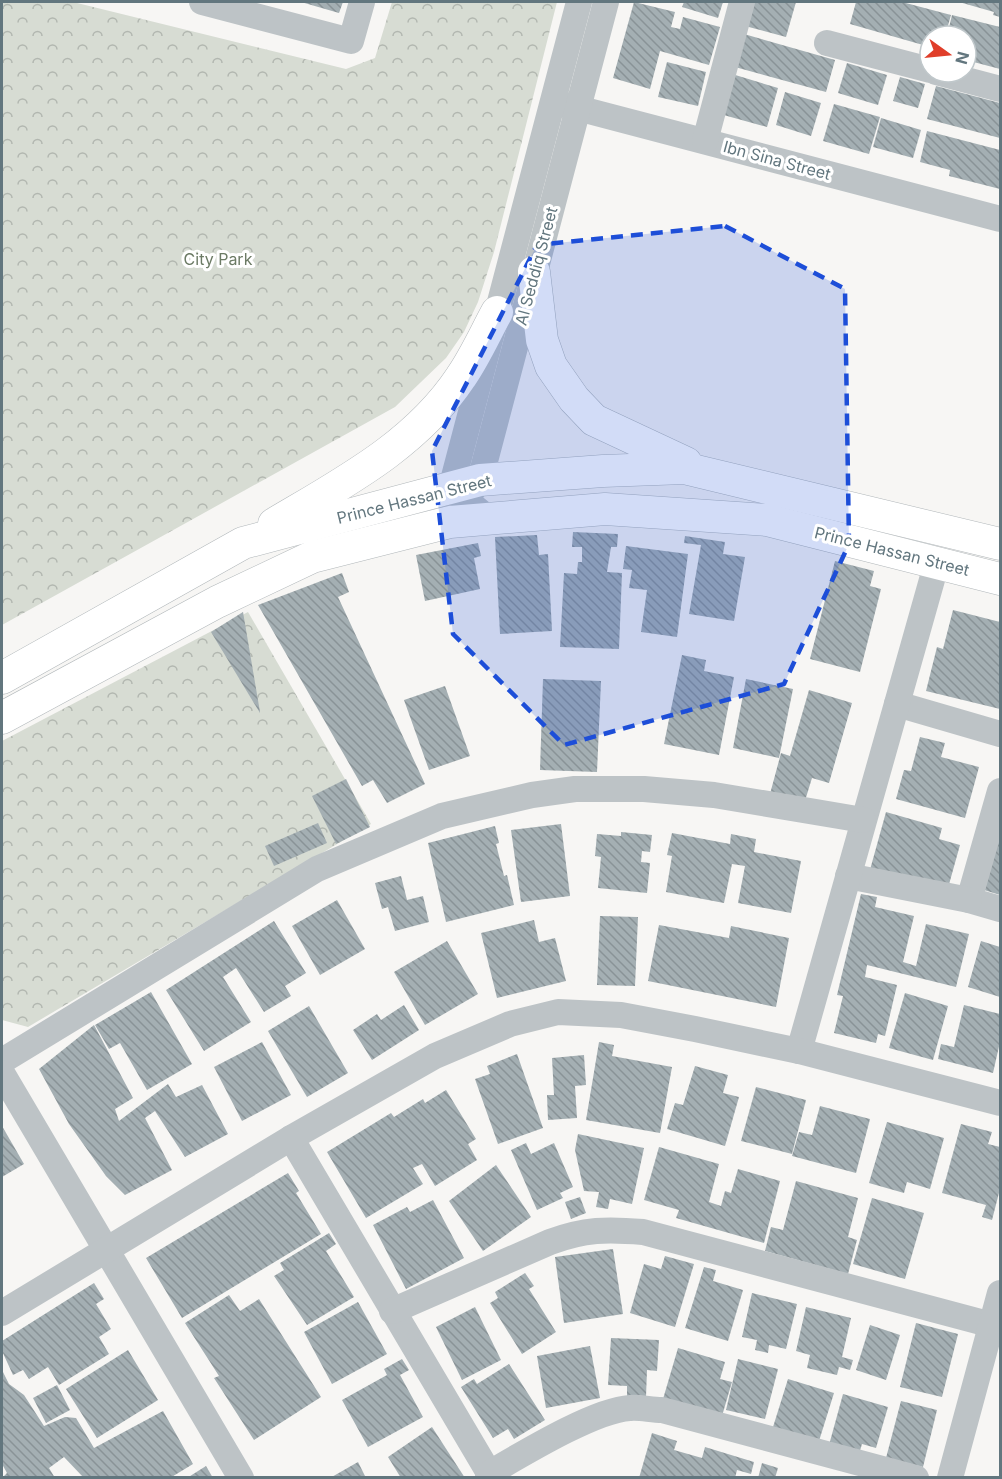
<svg xmlns="http://www.w3.org/2000/svg" width="1002" height="1479" font-family="Inter,sans-serif">
<style>
.forest{fill:url(#forest-crowns)}
.building{fill:url(#building-back-hatch)}
.lines{fill:none;stroke-linecap:round;stroke-linejoin:round}
.major-casing{stroke:#b1b7ba;stroke-width:33}
.minor{stroke:#bdc3c6;stroke-width:26}
.major{stroke:#fff;stroke-width:32}
.marked{fill:#1d4ed8;fill-opacity:0.2;stroke:#1d4ed8;stroke-width:4.5;stroke-dasharray:12 8;stroke-linejoin:round}
.labels{text-anchor:middle;dominant-baseline:central;stroke-width:6;stroke-linejoin:round;paint-order:stroke}
.street-label{font-size:16px;fill:#62767e;stroke:#fff}
.park-label{font-size:16px;fill:#6c7b65;stroke:#fff}
</style>
<defs>
<pattern id="forest-crowns" width="20" height="18" patternUnits="userSpaceOnUse" patternTransform="scale(1.5)"><rect width="20" height="18" fill="#d7dcd3"/><path d="M2 6a3 3 0 1 1 6 0M12 15a3 3 0 1 1 6 0" fill="none" stroke="#b2b7b0"/></pattern>
<pattern id="building-back-hatch" width="6" height="6" patternUnits="userSpaceOnUse" patternTransform="scale(1.5)"><rect width="6" height="6" fill="#a4afb3"/><path d="M-1 5l2 2M0 0l6 6M5-1l2 2" fill="none" stroke="#899397"/></pattern>
</defs>
<rect width="100%" height="100%" fill="#f7f6f4"/>
<g class="forest">
<polygon points="2,2 73,2 346,69 375,58 392,2 557,2 494,252 478,302 464,332 446,358 395,407 2,625"/>
<polygon points="248,612 371,824 28,1027 2,1020 2,741"/>
</g>
<g class="building">
<polygon points="301,2 343,2 339,13"/>
<polygon points="634,2 675,12 671,27 680,29 683,17 720,27 709,65 660,51 650,89 613,78"/>
<polygon points="684,2 723,2 718,18 682,7"/>
<polygon points="752,2 796,2 786,37 745,26"/>
<polygon points="856,2 902,2 951,15 945,36 930,36 930,47 850,24"/>
<polygon points="959,2 1000,2 1000,17 993,15 994,12"/>
<polygon points="952,15 1000,27 1000,69 966,60 966,36 947,36"/>
<polygon points="744,34 835,60 826,92 735,67"/>
<polygon points="667,62 706,72 698,106 658,97"/>
<polygon points="847,63 887,75 878,105 838,93"/>
<polygon points="732,74 778,88 767,127 720,114"/>
<polygon points="900,77 925,84 918,108 893,101"/>
<polygon points="936,86 1000,103 1000,138 927,119"/>
<polygon points="785,92 821,103 811,136 776,125"/>
<polygon points="834,104 880,117 869,154 823,141"/>
<polygon points="881,118 921,130 913,158 873,147"/>
<polygon points="927,131 1000,150 1000,189 949,176 950,170 920,162"/>
<polygon points="573,532 618,534 617,547 611,547 607,572 622,573 619,649 560,647 564,573 577,574 578,562 582,562 582,547 572,547"/>
<polygon points="537,535 539,555 548,554 552,631 500,634 495,537"/>
<polygon points="685,536 725,542 723,554 745,557 734,621 689,614 701,545 684,543"/>
<polygon points="478,543 481,556 474,558 480,589 425,601 416,555"/>
<polygon points="626,546 688,554 677,637 641,632 647,590 629,588 632,570 623,569"/>
<polygon points="835,561 874,571 870,586 881,589 860,672 810,659"/>
<polygon points="342,573 349,592 338,597 425,784 387,803 373,780 362,786 258,605"/>
<polygon points="953,610 1000,622 1000,709 926,691 937,647 943,649"/>
<polygon points="243,612 260,712 260,713 211,632"/>
<polygon points="682,655 706,660 704,671 734,677 719,755 664,744"/>
<polygon points="543,679 601,681 597,772 540,770"/>
<polygon points="746,679 793,689 779,758 733,748"/>
<polygon points="445,686 470,756 429,770 404,700"/>
<polygon points="809,690 852,703 829,783 812,778 804,804 770,794 781,753 790,756"/>
<polygon points="920,737 945,743 941,757 979,767 965,818 896,799 904,770 911,771"/>
<polygon points="346,779 370,827 336,844 312,796"/>
<polygon points="886,812 942,828 939,839 960,845 948,888 887,871 884,881 868,877"/>
<polygon points="318,823 327,843 274,866 265,846"/>
<polygon points="561,824 570,896 521,902 511,830"/>
<polygon points="495,826 499,843 496,844 504,876 507,875 514,905 446,922 428,843"/>
<polygon points="621,832 652,835 650,852 642,851 641,862 650,863 647,893 598,888 601,857 595,856 597,834 621,836"/>
<polygon points="672,833 730,844 731,834 756,839 754,852 801,861 791,913 738,903 745,866 732,864 724,903 666,892 672,856 667,855"/>
<polygon points="997,835 1000,836 1000,895 981,889"/>
<polygon points="401,876 407,900 423,896 429,922 395,931 388,907 382,909 375,883"/>
<polygon points="861,894 877,897 875,907 914,916 903,962 916,966 926,924 969,934 956,987 867,965 865,977 897,985 885,1036 878,1034 876,1043 834,1033 843,996 837,995"/>
<polygon points="337,900 365,949 320,975 292,926"/>
<polygon points="600,916 638,917 635,986 597,985"/>
<polygon points="534,920 539,942 555,938 566,981 497,998 481,933"/>
<polygon points="274,921 306,973 285,986 291,996 264,1012 236,968 223,977 251,1022 204,1051 166,990"/>
<polygon points="659,925 729,938 731,926 789,938 776,1007 648,981"/>
<polygon points="447,941 478,994 425,1025 394,972"/>
<polygon points="981,941 1000,947 1000,997 968,987"/>
<polygon points="151,992 192,1064 147,1090 120,1043 109,1049 95,1025"/>
<polygon points="905,993 948,1006 933,1060 889,1048"/>
<polygon points="404,1005 419,1030 372,1060 353,1030 377,1014 381,1020"/>
<polygon points="964,1005 1000,1014 1000,1042 993,1073 938,1059 941,1044 954,1047"/>
<polygon points="309,1006 348,1073 307,1097 268,1031"/>
<polygon points="94,1025 133,1098 115,1109 119,1121 168,1084 176,1097 202,1085 228,1134 185,1157 155,1111 145,1118 172,1170 125,1195 106,1176 69,1124 39,1069"/>
<polygon points="262,1042 291,1095 242,1121 214,1067"/>
<polygon points="599,1042 614,1045 612,1056 672,1067 660,1133 586,1120"/>
<polygon points="517,1054 543,1128 498,1144 475,1079 490,1074 487,1066"/>
<polygon points="584,1055 586,1085 575,1086 577,1118 548,1120 547,1095 554,1095 552,1058"/>
<polygon points="695,1066 728,1075 723,1093 739,1097 725,1146 667,1129 675,1103 683,1105"/>
<polygon points="756,1087 806,1100 792,1154 741,1141"/>
<polygon points="446,1090 476,1139 468,1144 477,1160 435,1186 422,1164 413,1168 423,1184 366,1218 327,1152 391,1113 394,1117 423,1099 425,1103"/>
<polygon points="820,1106 870,1119 856,1173 792,1156 799,1132 812,1135"/>
<polygon points="887,1122 944,1138 930,1189 907,1182 904,1193 869,1183"/>
<polygon points="961,1124 992,1132 988,1144 1000,1147 1000,1189 992,1220 982,1217 986,1205 942,1193"/>
<polygon points="2,1126 24,1164 2,1177"/>
<polygon points="578,1134 644,1148 632,1204 610,1199 608,1209 596,1207 599,1192 584,1191 575,1150"/>
<polygon points="526,1143 531,1154 554,1143 573,1187 560,1193 563,1198 537,1210 511,1150"/>
<polygon points="659,1147 719,1164 709,1202 721,1206 725,1191 731,1193 738,1169 780,1181 764,1243 676,1218 679,1210 644,1200"/>
<polygon points="496,1165 531,1217 483,1251 449,1201"/>
<polygon points="288,1173 299,1191 296,1193 321,1234 182,1318 146,1258"/>
<polygon points="796,1181 858,1198 848,1237 857,1240 848,1274 765,1251 771,1227 783,1230"/>
<polygon points="580,1197 586,1213 571,1219 565,1202"/>
<polygon points="872,1198 924,1213 905,1279 853,1264"/>
<polygon points="433,1200 464,1258 406,1289 373,1225 407,1207 410,1212"/>
<polygon points="329,1233 336,1244 326,1251 354,1297 307,1325 274,1276 284,1270 280,1263"/>
<polygon points="613,1249 623,1314 564,1323 555,1257"/>
<polygon points="665,1256 694,1264 675,1327 630,1313 644,1264 661,1269"/>
<polygon points="704,1267 716,1270 713,1281 743,1290 728,1341 685,1328"/>
<polygon points="525,1273 534,1286 529,1289 556,1332 522,1354 490,1303 498,1298 495,1292"/>
<polygon points="94,1283 104,1299 96,1304 111,1329 99,1337 109,1354 59,1385 48,1367 29,1379 23,1370 13,1375 2,1351 2,1341"/>
<polygon points="752,1293 797,1304 786,1349 769,1345 768,1353 755,1350 757,1340 742,1337"/>
<polygon points="229,1295 240,1311 259,1299 321,1397 254,1440 214,1378 219,1376 185,1323"/>
<polygon points="358,1302 387,1354 332,1384 304,1332"/>
<polygon points="475,1307 501,1360 462,1380 436,1327"/>
<polygon points="806,1307 851,1318 842,1357 853,1360 850,1370 839,1367 837,1375 807,1368 810,1355 796,1351"/>
<polygon points="916,1323 958,1334 942,1397 900,1387"/>
<polygon points="870,1325 900,1335 886,1380 856,1370"/>
<polygon points="611,1338 659,1340 657,1371 647,1370 646,1397 627,1396 627,1386 608,1385"/>
<polygon points="590,1346 600,1398 546,1408 537,1356"/>
<polygon points="678,1348 725,1362 720,1379 732,1382 722,1416 663,1399"/>
<polygon points="128,1350 158,1400 97,1438 66,1389"/>
<polygon points="402,1359 409,1370 400,1375 423,1417 368,1447 342,1400 387,1375 384,1369"/>
<polygon points="738,1359 778,1369 765,1419 726,1410"/>
<polygon points="509,1364 545,1420 514,1439 508,1429 493,1438 461,1387 474,1379 477,1384"/>
<polygon points="2,1370 9,1384 24,1395 44,1426 65,1417 76,1418 94,1448 163,1411 193,1464 170,1478 84,1478 64,1457 49,1468 55,1478 2,1478 7,1473 2,1464"/>
<polygon points="788,1379 834,1393 819,1441 773,1427"/>
<polygon points="57,1385 70,1410 46,1423 33,1398"/>
<polygon points="843,1394 888,1407 876,1448 862,1444 859,1454 829,1445"/>
<polygon points="901,1401 937,1410 923,1467 886,1458"/>
<polygon points="432,1427 465,1478 401,1478 388,1457"/>
<polygon points="652,1433 677,1441 674,1450 702,1458 705,1447 754,1462 751,1474 737,1470 735,1478 639,1478"/>
<polygon points="358,1462 366,1478 330,1478"/>
<polygon points="762,1463 778,1468 775,1478 758,1478"/>
<polygon points="206,1466 213,1478 187,1478"/>
</g>
<g class="lines">
<defs>
<g id="major">
<polyline points="534,272 542,340 551,366 574,399 594,420 686,463"/>
<path d="M274,524C343,483 416,445 461,377C475,357 485,334 497,312"/>
<polyline points="2,678 243,543 480,480 603,471 684,468 1000,544"/>
<polyline points="2,718 217,602 312,557 450,522 605,509 767,520 1000,579"/>
</g>
</defs>
<use href="#major" class="major-casing"/>
<g class="minor">
<polyline points="202,2 351,41 362,2"/>
<polyline points="827,43 930,70"/>
<polyline points="936,72 1000,89"/>
<polyline points="562,104 1000,219"/>
<polyline points="705,141 742,2"/>
<polyline points="469,495 480,480 606,2"/>
<polyline points="488,518 451,488 579,2"/>
<polyline points="897,704 1000,734"/>
<polyline points="1000,791 969,900 1000,909"/>
<polyline points="848,876 969,900"/>
<polyline points="799,1051 937,562"/>
<polyline points="2,1061 317,869 442,816 532,795 575,789 644,789 714,795 863,820"/>
<polyline points="2,1073 241,1478"/>
<polyline points="291,1138 492,1478"/>
<path d="M392,1311L550,1242C585,1229 607,1229 643,1232L992,1325"/>
<polyline points="2,1313 291,1138 435,1056 510,1024 558,1012 621,1015 695,1029 799,1051 1000,1103"/>
<path d="M488,1474C521,1455 594,1410 630,1408C640,1407 651,1410 662,1410L916,1478"/>
<polyline points="950,1478 1000,1293"/>
</g>
<use href="#major" class="major"/>
</g>
<path class="marked" d="M725,226L845,289L849,544L784,684L564,745L453,634L432,451L537,245Z"/>
<g class="labels">
<g class="street-label">
<text transform="translate(777 160) rotate(15)">Ibn Sina Street</text>
<text transform="translate(536 266) rotate(-75)">Al Seddiq Street</text>
<text transform="translate(414 499) rotate(-14)">Prince Hassan Street</text>
<text transform="translate(892 551) rotate(14)">Prince Hassan Street</text>
</g>
<g class="park-label">
<text x="218" y="259">City Park</text>
</g>
</g>
<rect width="1002" height="1479" fill="none" stroke="#62767e" stroke-width="6"/>
<g transform="translate(948 54) rotate(105)"><circle r="28" fill="#ffffff" stroke="#c0c8cb" stroke-width="1.5"/>
<path d="M0-4.5L10 22L0 15L-10 22Z" fill="#e03e2a"/>
<text y="-9" font-size="16" font-weight="bold" text-anchor="middle" fill="#62767e">N</text>
</g>
</svg>
